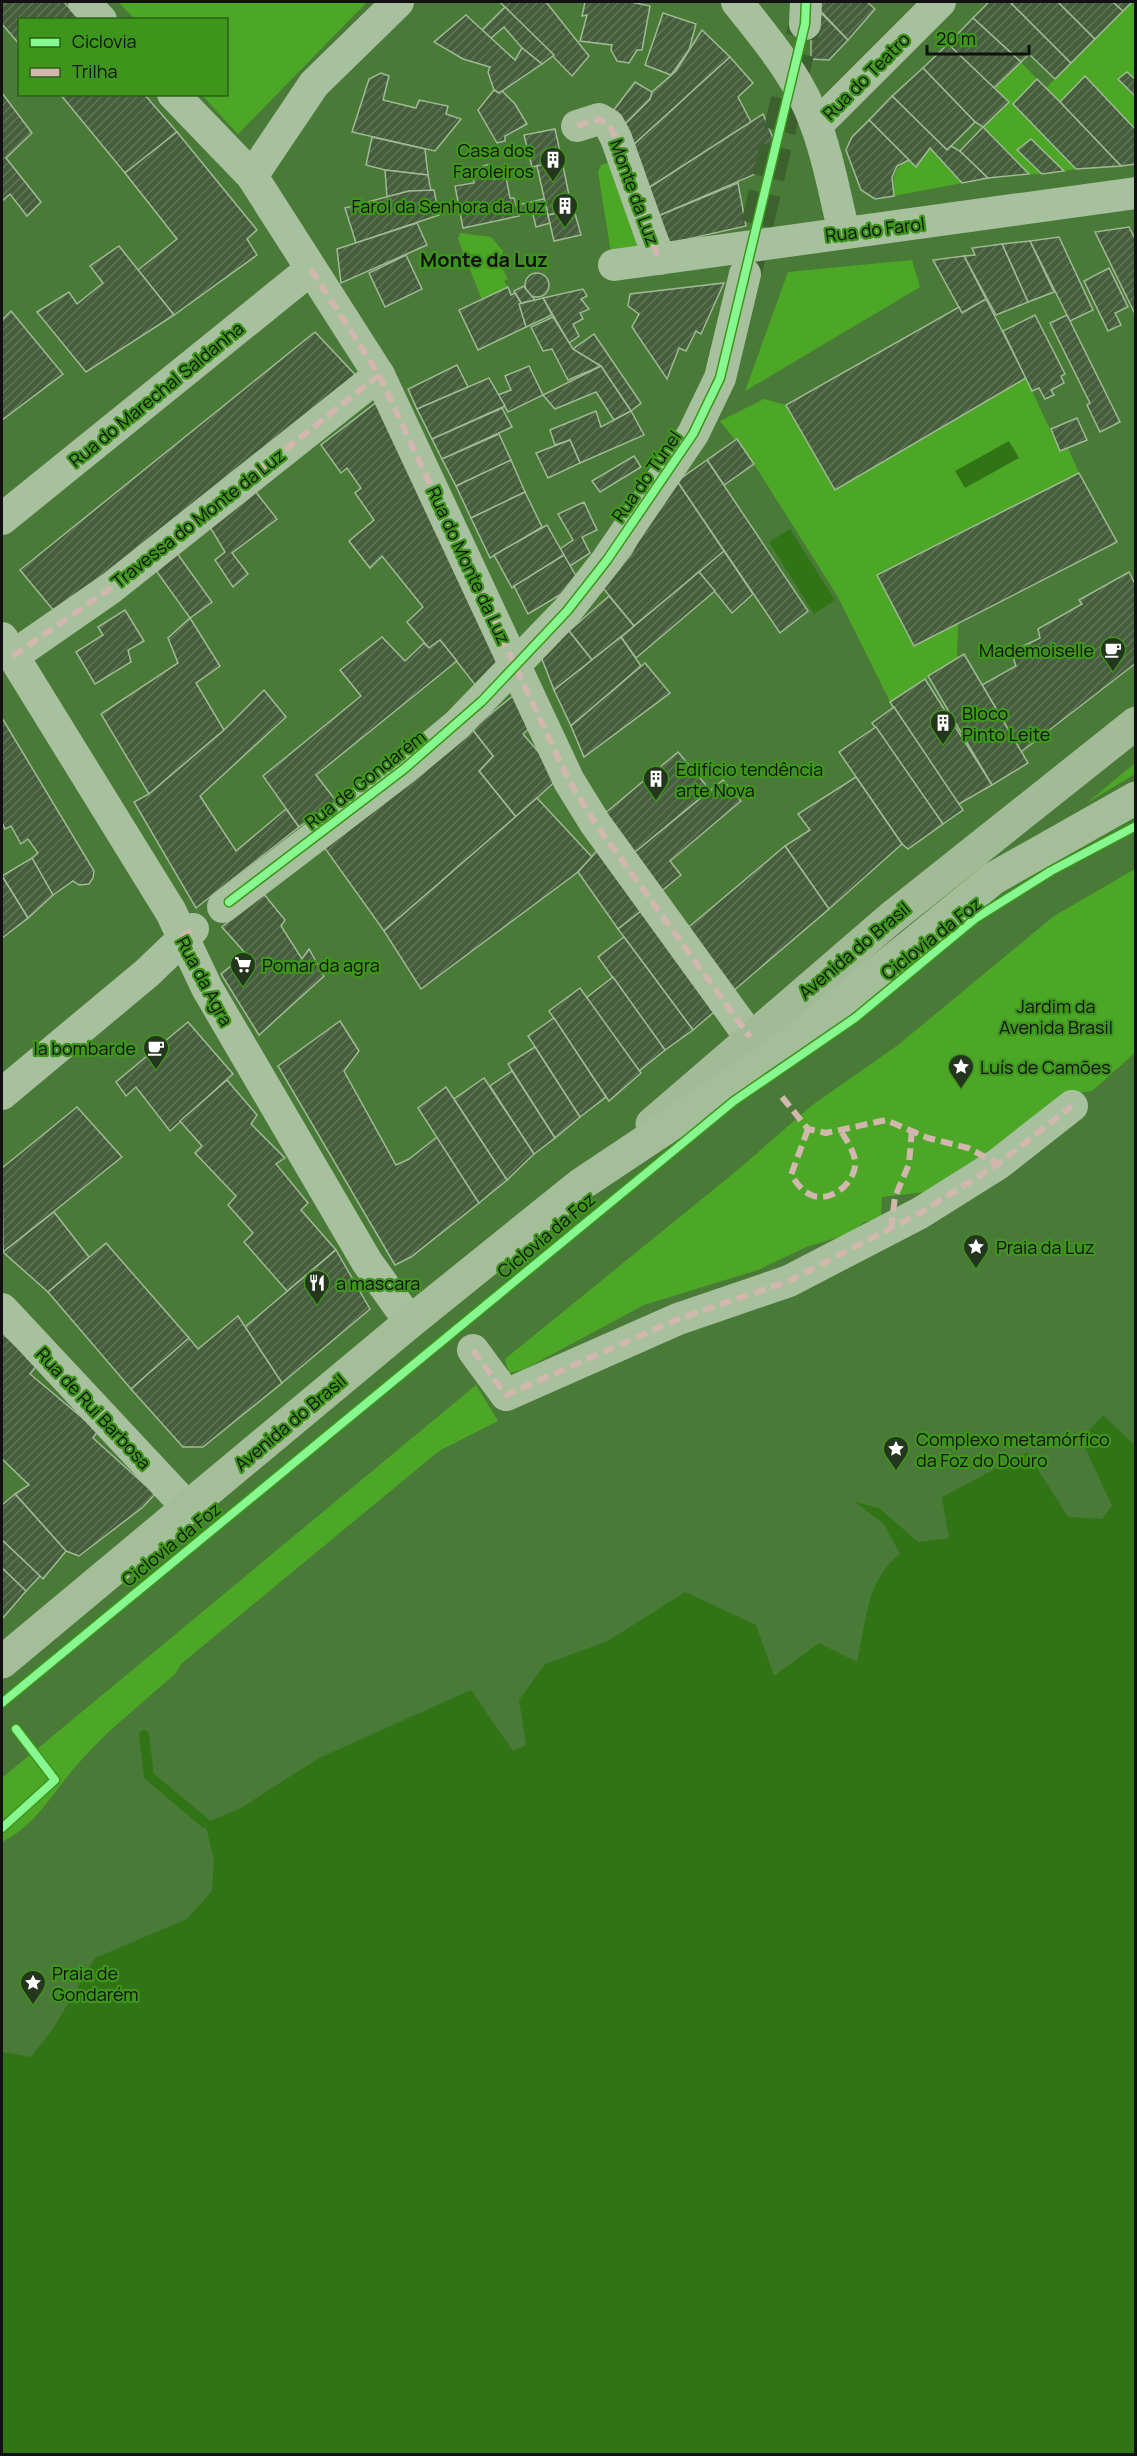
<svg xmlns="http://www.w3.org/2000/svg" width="1137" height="2456" font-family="Manrope,sans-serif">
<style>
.green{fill:#4da727}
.water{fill:#307416}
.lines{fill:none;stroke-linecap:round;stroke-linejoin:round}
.stream{stroke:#307416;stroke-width:10}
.building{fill:url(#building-hatch);stroke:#9fba94;stroke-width:1.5}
.street-tunnel{stroke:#3c602e;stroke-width:32;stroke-dasharray:32 16;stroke-linecap:butt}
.street{stroke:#a7c09d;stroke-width:32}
.secondary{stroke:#a1bb96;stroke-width:33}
.primary{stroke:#a5be9a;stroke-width:33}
.quiet{stroke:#d1b7ad;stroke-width:6;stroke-dasharray:12 6;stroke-linecap:butt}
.cycleway-casing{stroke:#3e951c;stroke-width:11}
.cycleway{stroke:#87f88f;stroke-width:8}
.labels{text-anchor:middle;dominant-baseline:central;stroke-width:4.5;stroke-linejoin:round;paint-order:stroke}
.street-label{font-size:18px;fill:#111;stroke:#3e951c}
.poi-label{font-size:18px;fill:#111;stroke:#3e951c;text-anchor:start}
.park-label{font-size:18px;fill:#111;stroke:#3e951c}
.neighbourhood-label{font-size:20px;font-weight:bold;fill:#111;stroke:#3e951c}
</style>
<defs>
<pattern id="building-hatch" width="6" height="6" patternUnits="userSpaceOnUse" patternTransform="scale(1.5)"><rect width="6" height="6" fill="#455e3b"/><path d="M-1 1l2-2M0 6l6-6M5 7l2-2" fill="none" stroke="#62745a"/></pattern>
</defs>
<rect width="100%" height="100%" fill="#4a7a37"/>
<g class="green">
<polygon points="118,2 367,2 238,134 202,95 226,94 226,20 135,19"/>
<polygon points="1132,2 1135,2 1135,80 1127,72 1118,79 1135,97 1135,130 1085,76 1060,102 1046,88"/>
<polygon points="1021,62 1037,79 1013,104 1076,169 1064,171 1031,139 1017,150 1042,174 1029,174 983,127 1008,102 994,88"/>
<path d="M930,148L962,183L894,196C893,178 892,169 909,160L917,167Z"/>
<polygon points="607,163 613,163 638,246 611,253 598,172 601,165"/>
<polygon points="460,233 491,237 503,251 500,265 508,279 504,281 508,287 482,300 458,239"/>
<polygon points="912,260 920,287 745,391 788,272"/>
<polygon points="1026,378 1060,451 1068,448 1079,473 878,574 913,645 958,623 957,659 890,702 838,597 754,464 720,421 764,399 786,405 835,490"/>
<polygon points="1135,763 1135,774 1087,803"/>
<polygon points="1135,869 1135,1053 1092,1091 1063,1095 1045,1114 927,1192 882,1197 881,1219 864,1222 849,1234 806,1247 758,1270 644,1305 523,1370 509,1373 505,1359 740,1168 811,1106 898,1045 1054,916"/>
<path d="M476,1385L498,1421L439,1451L181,1664L175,1674C142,1703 105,1732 76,1766C51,1795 37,1824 2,1842V1778Z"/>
</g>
<g class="water">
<polygon points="1009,441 1019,458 965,488 955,471"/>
<polygon points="790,529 835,600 814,614 769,542"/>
<path d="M1103,1415L1136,1447L1135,2454H2V2052L31,2057L53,2029L95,1958L187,1919L212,1891L214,1860L205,1823L239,1809L319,1758L471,1690L513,1751L526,1745L519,1700L545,1664L608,1641L685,1592L756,1625L774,1676L819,1643L857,1662C867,1622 865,1581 900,1554L884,1524L855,1502L879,1508L918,1542L949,1538L942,1497L1027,1452L1068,1517L1102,1519L1112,1506L1081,1439Z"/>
</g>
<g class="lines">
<polyline class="stream" points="144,1735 149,1776 205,1823"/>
</g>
<g class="building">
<polygon points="2,2 64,2 80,20 20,20 20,45 2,24"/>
<polygon points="500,2 546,2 589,56 572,76"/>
<polygon points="585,2 631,2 650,6 642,50 637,50 629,63 617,61 611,50 612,45 580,41 587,15 582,16"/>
<polygon points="812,2 867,2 875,9 848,40"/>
<polygon points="989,2 1010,2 1071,63 1055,79 1029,54 1021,62 973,18"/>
<polygon points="1010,2 1058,2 1095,39 1071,63"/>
<polygon points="1058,2 1113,2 1123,11 1095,39"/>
<polygon points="1113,2 1132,2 1123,11"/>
<polygon points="505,7 554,55 542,64 522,48 504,27 491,38 482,30"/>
<polygon points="663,13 696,24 689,50 671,75 645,65"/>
<polygon points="811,13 821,13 848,40 829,60 811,59"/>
<polygon points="466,15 515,60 522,48 542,64 499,93 494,90 488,72 490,67 463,59 434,42"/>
<polygon points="973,18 1021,62 994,88 948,44"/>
<polygon points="702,30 730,57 630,148 621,128 650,99 652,92 676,71"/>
<polygon points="948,44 1009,102 983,127 975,122 923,68"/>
<polygon points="730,57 753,83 738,97 751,122 647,189 630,148"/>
<polygon points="923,68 975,122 947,150 892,96"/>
<polygon points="1127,72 1136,80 1136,97 1118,79"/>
<polygon points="381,73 389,76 383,100 416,108 419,100 448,106 446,114 461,119 435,151 352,132 369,79"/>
<polygon points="1085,76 1136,130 1136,164 1121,166 1060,102"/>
<polygon points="1037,79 1060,102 1121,166 1076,169 1013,104"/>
<polygon points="635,82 652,92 650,99 621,128 613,111"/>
<polygon points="494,90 499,93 502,91 515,104 527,124 505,136 505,141 497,143 478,110"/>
<polygon points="2,93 32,133 6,158 41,202 27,216 10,194 2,201"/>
<polygon points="60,94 144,94 177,132 125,173"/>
<polygon points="892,96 947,150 951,146 960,151 988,178 962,183 930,148 916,167 869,120"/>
<polygon points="763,114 783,162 658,216 647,189"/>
<polygon points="869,120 909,160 897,166 892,177 894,196 875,199 861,190 846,150 852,137"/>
<polygon points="983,127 1029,174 988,178 960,151"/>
<polygon points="555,129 562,161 532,167 524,135"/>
<polygon points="177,132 257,230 247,239 257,255 174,315 138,270 177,239 125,173"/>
<polygon points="372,137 425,149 428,175 385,170 366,165"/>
<polygon points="1031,139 1064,171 1042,174 1017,150"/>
<polygon points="562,161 572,210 548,215 537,166"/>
<polygon points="491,164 494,179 506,177 510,198 514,198 519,216 463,228 455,186 474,183 472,172 484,169 483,166"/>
<polygon points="385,170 428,175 431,191 409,191 387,197"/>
<polygon points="738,183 746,226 670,243 658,216"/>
<polygon points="434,190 439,215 356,243 345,208 409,191"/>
<polygon points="544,199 550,223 536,227 532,210 519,213 517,205"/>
<polygon points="574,210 581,235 554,241 548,215"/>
<polygon points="417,223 427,245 341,283 337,249"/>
<polygon points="1129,227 1136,241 1136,316 1095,232"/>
<polygon points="1059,237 1093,310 1070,321 1030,241"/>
<polygon points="1030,241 1054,292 1028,302 1002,244"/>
<polygon points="1002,244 1028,302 996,315 964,256 975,255 972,248"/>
<polygon points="119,246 174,315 86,372 37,312 69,292 77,304 103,283 90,266"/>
<polygon points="406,255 422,289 385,307 369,273"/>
<polygon points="964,256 986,299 962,313 933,260"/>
<polygon points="1109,268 1128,307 1115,313 1121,325 1108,331 1084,281"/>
<circle cx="537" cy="285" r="12"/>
<polygon points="724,283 701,334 696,331 686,351 679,348 667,379 632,327 639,314 628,306 630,294"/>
<polygon points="524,286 525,288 535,300 521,303 514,291"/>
<polygon points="508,287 511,295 515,293 521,303 526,327 478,350 459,310"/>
<polygon points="583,289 587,296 581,299 589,309 580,313 583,319 573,324 579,336 569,343 543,298"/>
<polygon points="543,298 552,315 526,327 519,304"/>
<polygon points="986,299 1026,378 835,490 786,405 959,307 962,313"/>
<polygon points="11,311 63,374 2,420 2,320"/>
<polygon points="1035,315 1065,374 1061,376 1064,383 1051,390 1054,395 1045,399 1039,388 1032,391 1003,331"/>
<polygon points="1067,315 1120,422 1100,432 1087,405 1090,403 1050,323"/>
<polygon points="553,317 573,349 601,366 568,380 552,349 543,351 531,327"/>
<polygon points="315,332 363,383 59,617 20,570"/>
<polygon points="594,334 641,403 631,411 601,366 573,349"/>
<polygon points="457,365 468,387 417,409 408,389"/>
<polygon points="529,366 543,395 508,412 498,395 511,390 505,376"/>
<polygon points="601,366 631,411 614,420 596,392 555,409 543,395"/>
<polygon points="489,378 505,406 432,439 417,409"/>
<polygon points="390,392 517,649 476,686 440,640 429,648 407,622 423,607 382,556 370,568 349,541 374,520 355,493 361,488 347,468 341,473 321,445"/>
<polygon points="502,408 512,427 442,459 432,439"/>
<polygon points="596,411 601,427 631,411 644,435 580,463 570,440 555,445 550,430"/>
<polygon points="1077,418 1087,440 1060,451 1051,429"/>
<polygon points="499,434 511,460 456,486 442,459"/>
<polygon points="737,439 754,464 724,485 707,460"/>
<polygon points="570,440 580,463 548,478 536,453"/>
<polygon points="634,456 641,467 600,492 592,481"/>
<polygon points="511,460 525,492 471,518 456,486"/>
<polygon points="707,460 808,611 780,633 677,481"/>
<polygon points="1079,473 1117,542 914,646 877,575"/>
<polygon points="677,481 724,551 634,626 603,588 631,554 657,507"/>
<polygon points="251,486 277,519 232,553 248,574 233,587 215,560 225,552 207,522"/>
<polygon points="525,492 542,527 490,558 471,518"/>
<polygon points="584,502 597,530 582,537 590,553 570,566 560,549 573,540 558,514"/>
<polygon points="547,525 564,555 512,588 494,555"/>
<polygon points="169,542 212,602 190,618 147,558"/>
<polygon points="724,551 753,594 732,613 699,572"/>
<polygon points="564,555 580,583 528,614 514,586"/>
<polygon points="699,572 715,591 636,658 621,637"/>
<polygon points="1129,572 1136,586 1136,663 1021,752 982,685 1016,666 1011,652 1040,638 1038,629 1082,604 1079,600"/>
<polygon points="609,596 634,626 592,660 569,631"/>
<polygon points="125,610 144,641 128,650 131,662 95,684 76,652 103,635 98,627"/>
<polygon points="190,618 220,666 196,683 224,730 149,794 101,714 178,663 168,638"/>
<polygon points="569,631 592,660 554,690 540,654"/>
<polygon points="382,637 405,661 424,643 429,648 440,640 457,661 316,775 337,802 299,827 263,776 361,696 340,670"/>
<polygon points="621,637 641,666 571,726 554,690"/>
<polygon points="964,654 1028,763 992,785 928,676"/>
<polygon points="645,663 670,693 584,757 571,726"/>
<polygon points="925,679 992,785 957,805 890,702"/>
<polygon points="264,690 286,717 200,796 236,851 286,809 299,827 196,908 134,802 149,794 224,730"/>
<polygon points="519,691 535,723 523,734 560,777 516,817 479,771 493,756 472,729"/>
<polygon points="894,707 963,810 943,824 872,723"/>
<polygon points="2,718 94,871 93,878 89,884 79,885 73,881 53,895 32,858 38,853 28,839 21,844 11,826 5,829 2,823"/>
<polygon points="876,727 943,824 908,849 902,844 839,752"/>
<polygon points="472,729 493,756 479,771 516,817 384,931 324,847"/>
<polygon points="678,752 710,790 634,853 603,815"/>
<polygon points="856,777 902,844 829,909 785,846 810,830 798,814"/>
<polygon points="723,780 741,801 670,861 681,875 659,893 629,857"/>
<polygon points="537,798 592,857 578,872 421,989 384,931"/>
<polygon points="603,844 645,908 618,929 578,872"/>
<polygon points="785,846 829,909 732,992 684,931"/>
<polygon points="32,858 53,895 28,918 2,876"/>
<polygon points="2,876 28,918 2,938"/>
<polygon points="263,893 285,920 281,926 302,959 309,949 324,976 259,1035 221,974 246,954 222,927"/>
<polygon points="645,908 720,1007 693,1030 618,929"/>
<polygon points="624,937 693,1030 665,1050 598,957"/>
<polygon points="613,977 665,1050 639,1071 586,998"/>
<polygon points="580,988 641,1073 609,1101 549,1011"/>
<polygon points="554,1018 606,1097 580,1117 528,1036"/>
<polygon points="340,1021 359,1051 344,1071 396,1165 409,1159 437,1137 479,1203 411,1257 395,1265 278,1066"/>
<polygon points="188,1022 233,1074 170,1131 136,1087 126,1096 116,1082"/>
<polygon points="535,1047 580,1117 555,1138 508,1064"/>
<polygon points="512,1071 555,1138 534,1154 490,1086"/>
<polygon points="484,1078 534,1154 507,1180 454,1099"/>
<polygon points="227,1080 257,1115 251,1124 285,1158 276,1164 308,1203 301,1210 336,1250 287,1291 244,1242 253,1233 228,1205 236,1196 195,1153 202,1146 180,1121"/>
<polygon points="446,1087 507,1180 479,1203 418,1108"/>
<polygon points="77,1107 122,1157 3,1252 2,1168"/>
<polygon points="54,1212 89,1257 48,1292 3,1252"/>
<polygon points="106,1243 189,1338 131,1389 48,1292"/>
<polygon points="336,1250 370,1309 282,1383 245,1327"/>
<polygon points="238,1316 282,1383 203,1447 183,1447 131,1389 189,1338 198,1349"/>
<polygon points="2,1333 37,1365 30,1374 98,1431 93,1438 155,1494 143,1507 79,1556 66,1551 15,1494 29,1485 2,1459"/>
<polygon points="15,1494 66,1551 43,1579 2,1540 2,1505"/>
<polygon points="2,1540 40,1576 26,1591 2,1568"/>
<polygon points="2,1568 26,1591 2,1619"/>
</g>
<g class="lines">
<polyline class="street-tunnel" points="746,271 805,24"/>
<g class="street">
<polyline points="84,2 101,20"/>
<path d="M737,2C767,40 800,78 816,125C829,159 835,197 844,232"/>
<polyline points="805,24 806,2"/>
<polyline points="173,94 252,176 379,375 569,781 595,823 750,1037"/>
<polyline points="817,125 940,2"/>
<polyline points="577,126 599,119 609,125 616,138 659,259"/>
<polyline points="252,176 314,84 398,2"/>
<polyline points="614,265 1136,193"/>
<polyline points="2,519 311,269"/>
<polyline points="2,638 171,912 207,988 367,1262 410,1322"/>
<polyline points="13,656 111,588 379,375"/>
<polyline points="223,907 404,769 457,725 567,611 607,560 693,434 720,378 745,274"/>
<polyline points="2,1094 147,973 193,929"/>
<polyline points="2,1309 187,1507"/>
<polyline points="473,1350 506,1395 678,1319 789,1281 920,1213 998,1164 1072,1106"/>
</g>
<polyline class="secondary" points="652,1124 891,918 1136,723"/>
<polyline class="primary" points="2,1662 410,1322 580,1185 784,1049 994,878 1136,798"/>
<g class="quiet">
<polyline points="577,126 599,119 609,125 616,138 659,259"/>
<polyline points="311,269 379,375 569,781 595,823 750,1037"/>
<polyline points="13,656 111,588 379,375"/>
<polyline points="181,938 193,929"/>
<polyline points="782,1097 808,1129 826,1133 886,1120 928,1138 968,1148 998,1164"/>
<path d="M808,1129L791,1175C797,1183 801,1190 811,1195C831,1204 858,1181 855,1160C853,1149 846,1139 840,1130"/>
<polyline points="891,1229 895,1197 909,1164 912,1129"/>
<polyline points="473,1350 506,1395 678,1319 789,1281 920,1213 998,1164 1072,1106"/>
</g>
<defs>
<g id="cycleway">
<polyline points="229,902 404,769 482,701 567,611 607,560 693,434 720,378 805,24 806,2"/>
<polyline points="2,1703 734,1101 855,1018 976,918 1051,871 1136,826"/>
<polyline points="2,1828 55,1780 16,1729"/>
</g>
</defs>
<use href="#cycleway" class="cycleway-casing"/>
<use href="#cycleway" class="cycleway"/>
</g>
<defs>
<symbol id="building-pin" viewBox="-11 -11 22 30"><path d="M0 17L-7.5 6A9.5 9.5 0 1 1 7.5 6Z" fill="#25361e" stroke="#3e951c"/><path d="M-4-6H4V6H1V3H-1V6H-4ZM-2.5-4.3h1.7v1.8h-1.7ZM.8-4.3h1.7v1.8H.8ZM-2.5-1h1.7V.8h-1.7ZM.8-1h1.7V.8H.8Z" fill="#fff"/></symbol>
<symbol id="cafe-pin" viewBox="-11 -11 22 30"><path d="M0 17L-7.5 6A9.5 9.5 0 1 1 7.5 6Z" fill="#25361e" stroke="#3e951c"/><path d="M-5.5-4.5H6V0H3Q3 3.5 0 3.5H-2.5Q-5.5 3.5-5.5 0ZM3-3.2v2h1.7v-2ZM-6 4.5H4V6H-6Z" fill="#fff"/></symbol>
<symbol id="supermarket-pin" viewBox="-11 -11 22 30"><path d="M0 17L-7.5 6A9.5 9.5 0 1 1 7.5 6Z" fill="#25361e" stroke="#3e951c"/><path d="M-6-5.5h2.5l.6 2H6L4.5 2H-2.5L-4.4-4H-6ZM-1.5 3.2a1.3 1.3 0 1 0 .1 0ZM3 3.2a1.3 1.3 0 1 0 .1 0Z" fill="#fff"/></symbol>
<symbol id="sight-pin" viewBox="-11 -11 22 30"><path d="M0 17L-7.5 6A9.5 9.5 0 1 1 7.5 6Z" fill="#25361e" stroke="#3e951c"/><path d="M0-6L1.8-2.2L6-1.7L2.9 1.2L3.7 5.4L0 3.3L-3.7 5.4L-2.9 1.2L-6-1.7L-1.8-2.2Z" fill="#fff"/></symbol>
<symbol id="restaurant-pin" viewBox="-11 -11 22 30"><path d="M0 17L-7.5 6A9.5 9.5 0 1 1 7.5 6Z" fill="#25361e" stroke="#3e951c"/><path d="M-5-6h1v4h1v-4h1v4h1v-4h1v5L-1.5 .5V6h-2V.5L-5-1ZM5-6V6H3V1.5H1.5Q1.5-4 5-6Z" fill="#fff"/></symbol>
</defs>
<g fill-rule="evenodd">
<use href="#building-pin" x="538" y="145" width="30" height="40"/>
<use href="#building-pin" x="550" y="191" width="30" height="40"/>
<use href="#cafe-pin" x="1098" y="635" width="30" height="40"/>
<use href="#building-pin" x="928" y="708" width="30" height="40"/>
<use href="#building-pin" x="641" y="764" width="30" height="40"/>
<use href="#supermarket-pin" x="228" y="950" width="30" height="40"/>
<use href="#cafe-pin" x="141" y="1033" width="30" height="40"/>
<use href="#sight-pin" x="946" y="1052" width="30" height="40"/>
<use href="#sight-pin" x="961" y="1232" width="30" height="40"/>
<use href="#restaurant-pin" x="302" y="1268" width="30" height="40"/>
<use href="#sight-pin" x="881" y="1434" width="30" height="40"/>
<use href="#sight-pin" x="18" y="1968" width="30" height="40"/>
</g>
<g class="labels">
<g class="street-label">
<text transform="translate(866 76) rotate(-45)">Rua do Teatro</text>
<text transform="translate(635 192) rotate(70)">Monte da Luz</text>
<text transform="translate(875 229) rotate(-7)">Rua do Farol</text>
<text transform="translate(156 394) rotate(-39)">Rua do Marechal Saldanha</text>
<text transform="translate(646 476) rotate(-55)">Rua do Túnel</text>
<text transform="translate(198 518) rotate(-38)">Travessa do Monte da Luz</text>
<text transform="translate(469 565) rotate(65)">Rua do Monte da Luz</text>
<text transform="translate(365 779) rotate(-38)">Rua de Gondarém</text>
<text transform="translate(931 938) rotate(-38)">Ciclovia da Foz</text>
<text transform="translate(854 950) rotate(-40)">Avenida do Brasil</text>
<text transform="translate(205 981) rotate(62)">Rua da Agra</text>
<text transform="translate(546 1235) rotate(-40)">Ciclovia da Foz</text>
<text transform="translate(94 1408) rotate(47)">Rua de Rui Barbosa</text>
<text transform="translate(290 1422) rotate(-40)">Avenida do Brasil</text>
<text transform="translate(171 1544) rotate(-39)">Ciclovia da Foz</text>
</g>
<g class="poi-label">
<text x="534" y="150" text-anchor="end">Casa dos<tspan x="534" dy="21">Faroleiros</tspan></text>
<text x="546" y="206" text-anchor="end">Farol da Senhora da Luz</text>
<text x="1094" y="650" text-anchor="end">Mademoiselle</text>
<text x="962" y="713">Bloco<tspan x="962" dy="21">Pinto Leite</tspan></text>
<text x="676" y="769">Edifício tendência<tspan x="676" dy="21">arte Nova</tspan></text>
<text x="262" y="965">Pomar da agra</text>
<text x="136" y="1048" text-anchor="end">la bombarde</text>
<text x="980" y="1067">Luís de Camões</text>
<text x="996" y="1247">Praia da Luz</text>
<text x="336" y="1283">a mascara</text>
<text x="916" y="1439">Complexo metamórfico<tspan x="916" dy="21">da Foz do Douro</tspan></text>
<text x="52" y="1973">Praia de<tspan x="52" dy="21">Gondarém</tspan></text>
</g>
<g class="park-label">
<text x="1056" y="1006">Jardim da<tspan x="1056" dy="21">Avenida Brasil</tspan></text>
</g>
<g class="neighbourhood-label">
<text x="484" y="259">Monte da Luz</text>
</g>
</g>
<rect width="1137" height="2456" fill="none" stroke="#111111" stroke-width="6"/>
<rect x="18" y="18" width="210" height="78" fill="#3e951c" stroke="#2c6018" stroke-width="1.5"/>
<rect x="30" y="38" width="30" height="9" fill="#87f88f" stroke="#2c6018" stroke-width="1.5"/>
<text x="72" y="48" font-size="18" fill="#111111">Ciclovia</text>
<rect x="30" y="68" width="30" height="9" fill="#d1b7ad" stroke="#2c6018" stroke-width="1.5"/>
<text x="72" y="78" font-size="18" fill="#111111">Trilha</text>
<path d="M927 45v9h102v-9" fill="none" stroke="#111111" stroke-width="3"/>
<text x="936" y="45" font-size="18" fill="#111111" stroke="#3e951c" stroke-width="4.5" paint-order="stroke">20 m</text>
</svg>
